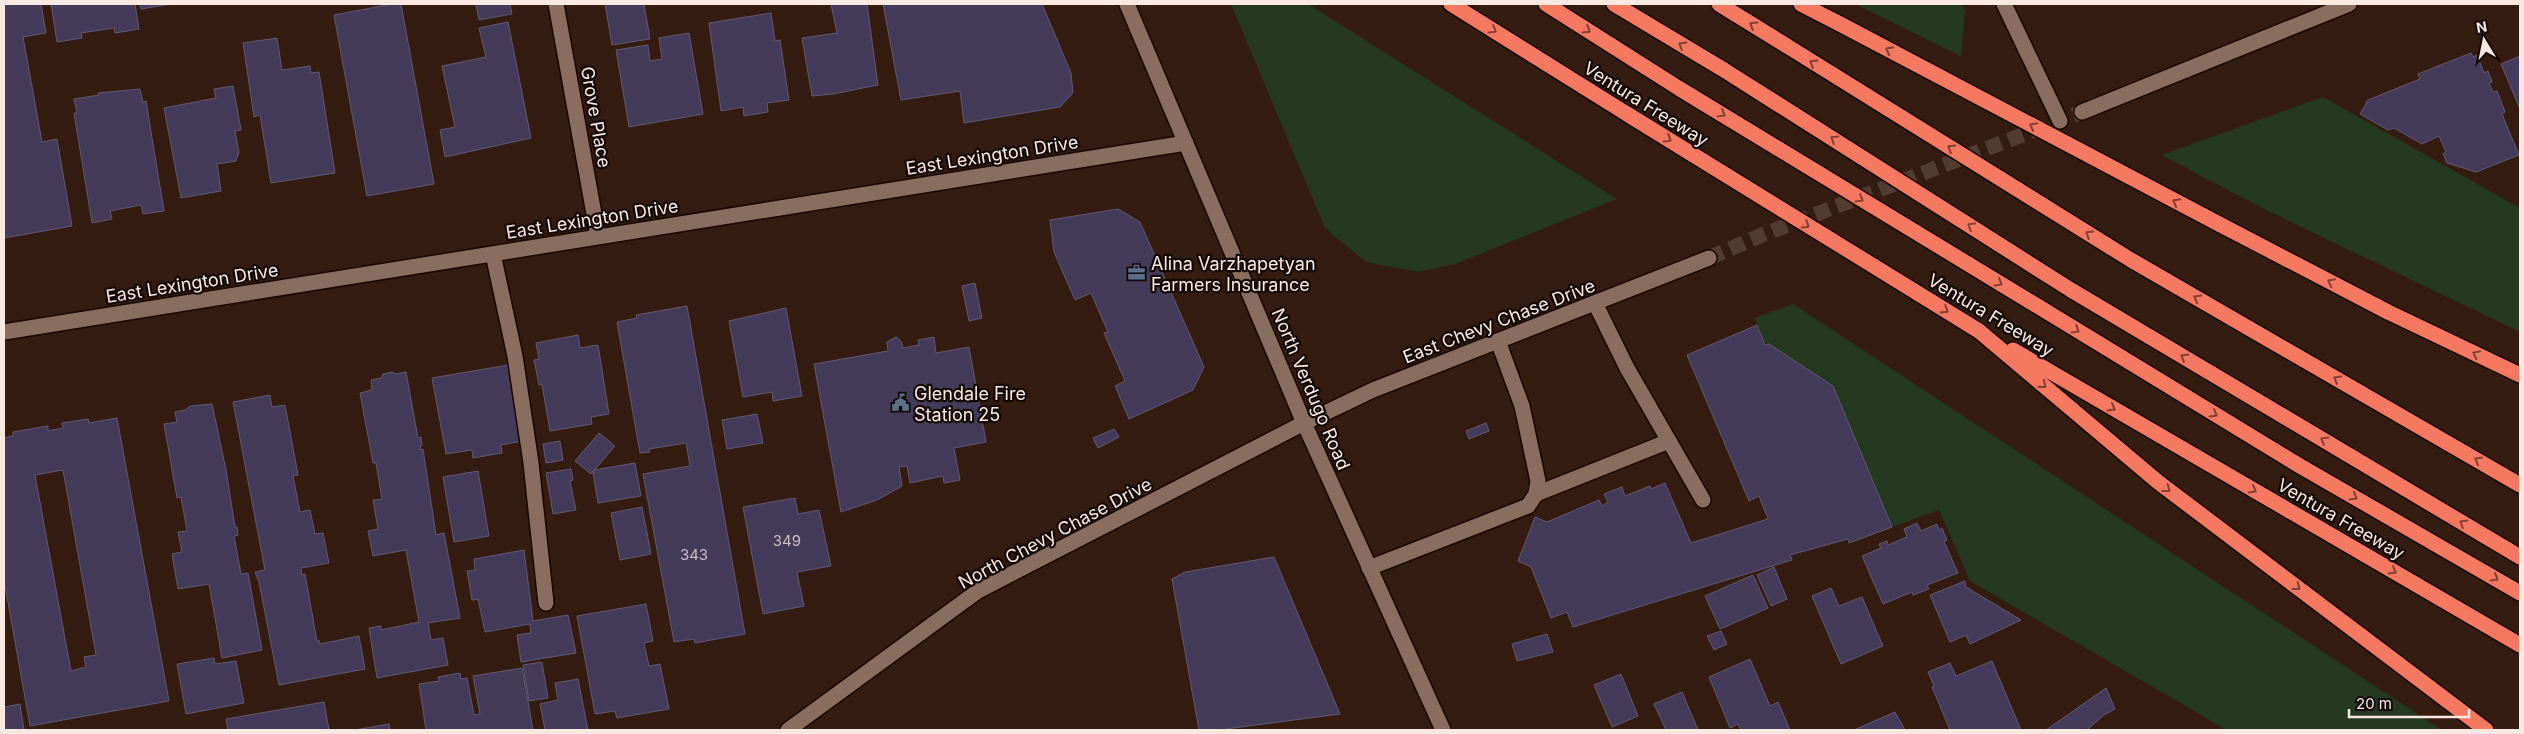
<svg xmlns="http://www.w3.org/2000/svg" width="2524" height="734" font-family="Inter,sans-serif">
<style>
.green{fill:#243920}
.building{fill:#443a59;stroke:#615973;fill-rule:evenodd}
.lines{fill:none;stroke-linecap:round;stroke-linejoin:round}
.secondary-tunnel{stroke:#523c2f;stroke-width:15;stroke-dasharray:15 8;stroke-linecap:butt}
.service-casing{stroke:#1a0700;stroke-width:18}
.minor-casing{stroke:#1a0700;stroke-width:18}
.secondary-casing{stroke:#1a0700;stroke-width:18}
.motorway-casing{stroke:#1a0700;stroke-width:18}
.service{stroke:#896d5e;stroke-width:15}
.minor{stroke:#896d5e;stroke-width:15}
.secondary{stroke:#896d5e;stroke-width:15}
.motorway{stroke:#f57861;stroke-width:15}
.motorway-bridge-casing{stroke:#1a0700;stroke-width:18;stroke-linecap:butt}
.motorway-bridge{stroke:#f57861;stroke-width:15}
.oneway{stroke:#844133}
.labels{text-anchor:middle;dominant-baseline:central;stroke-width:4.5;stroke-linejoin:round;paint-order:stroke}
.number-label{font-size:15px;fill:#ccbdbf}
.street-label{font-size:18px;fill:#f9e9e1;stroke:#140a05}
.poi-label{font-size:18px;fill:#f9e9e1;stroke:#140a05;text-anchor:start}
</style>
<rect width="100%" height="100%" fill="#341d10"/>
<g class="green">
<polygon points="1231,4 1308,4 1617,199 1455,264 1418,272 1366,262 1325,228"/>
<polygon points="1855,4 1961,4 1965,10 1961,56"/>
<polygon points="2323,97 2520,208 2520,332 2260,207 2162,155"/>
<polygon points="1793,304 2442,730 2227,730 1970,581 1939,510 1892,527 1833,386 1764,341 1755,318"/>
</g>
<g class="building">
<polygon points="4,4 41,4 46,33 23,37 42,142 57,139 72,226 4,238"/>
<polygon points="51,4 135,4 139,29 115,33 114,28 81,33 82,38 57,42"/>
<polygon points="140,4 171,4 141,9"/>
<polygon points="392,4 401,4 434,184 367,196 334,15"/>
<polygon points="476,4 510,4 512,14 479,20"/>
<polygon points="605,4 644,4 650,39 612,45"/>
<polygon points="831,4 867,4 878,85 833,94 812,96 802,38 837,33"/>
<polygon points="883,4 1042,4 1071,73 1073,93 1060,107 964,123 960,91 901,100"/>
<polygon points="771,13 775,41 780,40 789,100 767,103 768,112 744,116 743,107 721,111 709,23"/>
<polygon points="508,22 531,138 445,157 440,130 455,127 442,66 486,57 479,28"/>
<polygon points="689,33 703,114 629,127 616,50 648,45 650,61 662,59 659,38"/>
<polygon points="277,38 282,70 310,66 311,73 319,72 335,173 271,183 260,115 254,117 243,43"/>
<polygon points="2471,53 2473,57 2477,55 2484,73 2488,71 2492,82 2489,83 2493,92 2497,91 2505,112 2502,114 2519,155 2476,172 2447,163 2443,154 2446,152 2439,136 2422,144 2394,128 2388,130 2360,114 2368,100 2420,79 2418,74"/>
<polygon points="2520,56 2520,109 2501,64"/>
<polygon points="233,86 241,130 235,131 239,152 236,161 217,164 221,191 181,198 164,108 216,98 214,89"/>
<polygon points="140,89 143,102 146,101 164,211 143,214 141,205 110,211 112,219 92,223 74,113 77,113 74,99 99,95 98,93"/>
<polygon points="1118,209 1140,222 1204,367 1193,390 1129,419 1115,386 1125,381 1104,333 1108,332 1091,293 1075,300 1054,252 1050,220"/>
<polygon points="975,283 982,318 969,321 962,286"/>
<polygon points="687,306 745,634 695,643 694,639 674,642 643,474 690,466 686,443 649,449 650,452 640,453 617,322 637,318 636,315"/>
<polygon points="786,308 802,396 773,401 772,392 743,397 729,321"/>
<polygon points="1757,325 1765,345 1769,344 1833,386 1892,527 1849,543 1848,539 1790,555 1792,560 1573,627 1567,612 1551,618 1531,567 1518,561 1535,517 1547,522 1599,500 1602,506 1608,502 1604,494 1622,487 1625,496 1650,486 1651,489 1665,483 1691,543 1768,519 1759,496 1749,501 1687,355"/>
<polygon points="578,335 580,348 598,345 609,414 591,417 592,424 550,431 542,385 539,385 534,360 539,359 536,343"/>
<polygon points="896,337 901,341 903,348 919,345 918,340 934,337 936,353 969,347 986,442 954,448 960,480 944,483 943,476 910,483 907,466 899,467 902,486 877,500 841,512 814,364 888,351 887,342"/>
<polygon points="508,365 522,441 501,445 502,453 473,458 472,450 446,454 432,378"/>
<polygon points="392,372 396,374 406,372 418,438 421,437 422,446 420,446 420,450 423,449 436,535 444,533 460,618 428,623 431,640 443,638 448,665 377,678 369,628 381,626 381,630 419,622 406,550 373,556 368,531 378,529 373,500 382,499 376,463 373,463 360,393 372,390 371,380 381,378 383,374"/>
<polygon points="270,395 272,407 285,405 298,475 293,476 300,512 310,510 315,534 323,533 329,563 301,568 302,575 305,574 317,641 319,640 320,644 359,636 365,669 279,685 259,582 255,572 265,570 233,402"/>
<polygon points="212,404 226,470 235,527 237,527 238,535 234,536 241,574 248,573 262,650 222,658 209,584 178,589 172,554 182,552 178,532 187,531 181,497 177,498 164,424 177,422 175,412 185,410 190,406"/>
<polygon points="757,414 763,443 727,449 722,420"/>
<path d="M117,418L169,701L30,726L4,580V438L13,436V432L48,426V431L63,428L62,423L88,419L89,423ZM63,470L96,655L84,657L86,667L71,671L35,475Z"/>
<polygon points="1486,423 1489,431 1469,439 1466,431"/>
<polygon points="1114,429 1119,437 1098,448 1093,438"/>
<polygon points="599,433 615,446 591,474 575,461"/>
<polygon points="560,441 563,460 546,463 543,444"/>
<polygon points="635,463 641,496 598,503 593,473 594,470"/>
<polygon points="571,469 573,480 570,481 576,510 553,514 546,473"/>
<polygon points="478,471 489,536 454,542 443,477"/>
<polygon points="795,498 798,514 819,510 831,566 797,572 804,606 763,614 743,507"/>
<polygon points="642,507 651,554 620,560 611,513"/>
<polygon points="1917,523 1921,531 1937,524 1939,530 1942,528 1947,540 1944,541 1958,573 1927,585 1929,589 1913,595 1912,592 1883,604 1862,556 1881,548 1879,544 1887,541 1888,545 1907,537 1904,529"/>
<polygon points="524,550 533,621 568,615 576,653 521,662 517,635 531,633 530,624 485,632 478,599 472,600 467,571 475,570 474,559"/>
<polygon points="1274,557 1340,714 1218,730 1199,730 1172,579 1185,572"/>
<polygon points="1774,567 1787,599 1771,606 1757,575"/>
<polygon points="1753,575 1768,608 1720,629 1705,596"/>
<polygon points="1965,581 1966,587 2021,620 1970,644 1966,635 1950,642 1930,595"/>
<polygon points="1831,588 1839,606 1862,597 1883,646 1841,664 1812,596"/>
<polygon points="646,604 653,641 644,643 649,666 660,664 669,709 617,718 615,711 595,714 577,616"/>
<polygon points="1721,631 1727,644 1714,650 1707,636"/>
<polygon points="1547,634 1553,652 1517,661 1512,644"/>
<polygon points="214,658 215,664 236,661 244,703 186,714 177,664"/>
<polygon points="1750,659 1770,706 1778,702 1790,730 1741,730 1738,724 1730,728 1709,677"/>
<polygon points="1992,661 2021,730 1950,730 1932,687 1934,686 1928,672 1950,663 1956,676"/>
<polygon points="542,662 548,698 529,701 523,665"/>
<polygon points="522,668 533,730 426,730 419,684 439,681 438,677 460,673 461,679 467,678 474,715 480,714 473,676"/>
<polygon points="1621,674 1638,716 1612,727 1594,685"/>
<polygon points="578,679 588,730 545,730 540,704 558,700 555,683"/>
<polygon points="2106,688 2115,709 2104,715 2087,730 2046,730"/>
<polygon points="1682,692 1698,730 1666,730 1654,704"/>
<polygon points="324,702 329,730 228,730 226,719"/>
<polygon points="20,704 24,730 4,730 4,707"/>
<polygon points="1895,712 1905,730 1854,730"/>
<polygon points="389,724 390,730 355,730"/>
</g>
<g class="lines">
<polyline class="secondary-tunnel" points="1709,258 1762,235 2082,112"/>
<defs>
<g id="service">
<polyline points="493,254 515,356 531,463 546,603"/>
<polyline points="1595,303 1627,368 1703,500"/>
<polyline points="1536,494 1669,441"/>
<polyline points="1369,568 1528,506 1536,494 1538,481 1522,406 1498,341"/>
</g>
<g id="minor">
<polyline points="556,4 598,236"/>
<polyline points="2004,4 2060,121"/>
<polyline points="4,332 1186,143"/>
</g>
<g id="secondary">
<polyline points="1127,4 1304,423 1443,730"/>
<polyline points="2082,112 2349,4"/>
<polyline points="788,730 978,591 1304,423 1373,390 1709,258"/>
</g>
<g id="motorway">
<polyline points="1451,4 1627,114"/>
<polyline points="1546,4 1680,89"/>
<polyline points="1614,4 1724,70"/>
<polyline points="1719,4 1787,46"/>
<polyline points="1801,4 1840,24"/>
<polyline points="2219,224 2388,312 2520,375"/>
<polyline points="2131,260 2520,485"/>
<polyline points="2071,290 2520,557"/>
<polyline points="2034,304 2300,466 2520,593"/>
<polyline points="1979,331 2158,482 2486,730"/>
<polyline points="2013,350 2520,645"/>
</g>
</defs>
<use href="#service" class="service-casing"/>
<use href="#minor" class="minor-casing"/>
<use href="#secondary" class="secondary-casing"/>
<use href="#motorway" class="motorway-casing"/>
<use href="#service" class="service"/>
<use href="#minor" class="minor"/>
<use href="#secondary" class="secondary"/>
<use href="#motorway" class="motorway"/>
<defs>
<g id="motorway-bridge">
<polyline points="1840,24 2219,224"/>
<polyline points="1787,46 2131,260"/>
<polyline points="1724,70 2071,290"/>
<polyline points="1680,89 2034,304"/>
<polyline points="1627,114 1979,331"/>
</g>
</defs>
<use href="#motorway-bridge" class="motorway-bridge-casing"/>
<use href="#motorway-bridge" class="motorway-bridge"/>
</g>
<defs><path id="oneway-chevron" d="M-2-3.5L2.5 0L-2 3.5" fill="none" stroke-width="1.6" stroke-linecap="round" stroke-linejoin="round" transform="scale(1.25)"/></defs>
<g class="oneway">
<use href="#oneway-chevron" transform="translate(1753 25) rotate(-148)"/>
<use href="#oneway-chevron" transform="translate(1493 30) rotate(32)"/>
<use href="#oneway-chevron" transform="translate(1587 30) rotate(32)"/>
<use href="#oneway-chevron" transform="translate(1682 45) rotate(-149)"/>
<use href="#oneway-chevron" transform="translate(1889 50) rotate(-152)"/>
<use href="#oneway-chevron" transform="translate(1813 63) rotate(-148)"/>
<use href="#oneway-chevron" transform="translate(1722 114) rotate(31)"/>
<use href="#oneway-chevron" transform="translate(2033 126) rotate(-152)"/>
<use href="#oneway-chevron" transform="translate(1668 139) rotate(32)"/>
<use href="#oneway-chevron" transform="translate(1834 139) rotate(-148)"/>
<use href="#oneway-chevron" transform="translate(1951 148) rotate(-148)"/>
<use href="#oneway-chevron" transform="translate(1860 199) rotate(31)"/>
<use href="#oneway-chevron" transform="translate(2176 202) rotate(-152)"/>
<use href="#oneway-chevron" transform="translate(1806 225) rotate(32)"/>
<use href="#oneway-chevron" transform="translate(1971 226) rotate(-148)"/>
<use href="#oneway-chevron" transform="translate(2089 234) rotate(-148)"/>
<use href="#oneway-chevron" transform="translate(2331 282) rotate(-153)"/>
<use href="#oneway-chevron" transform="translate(1999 283) rotate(31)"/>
<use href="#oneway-chevron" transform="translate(2197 298) rotate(-150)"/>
<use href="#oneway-chevron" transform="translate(1945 310) rotate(32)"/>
<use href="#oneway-chevron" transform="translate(2076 330) rotate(31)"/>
<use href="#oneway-chevron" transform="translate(2476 354) rotate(-154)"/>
<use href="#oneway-chevron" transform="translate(2184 357) rotate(-149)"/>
<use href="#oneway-chevron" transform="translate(2337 379) rotate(-150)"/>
<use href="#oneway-chevron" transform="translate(2043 385) rotate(40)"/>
<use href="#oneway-chevron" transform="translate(2112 408) rotate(30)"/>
<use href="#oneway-chevron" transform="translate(2214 414) rotate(31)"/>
<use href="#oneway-chevron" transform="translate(2324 440) rotate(-149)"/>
<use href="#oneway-chevron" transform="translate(2478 460) rotate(-150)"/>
<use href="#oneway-chevron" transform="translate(2167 489) rotate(37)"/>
<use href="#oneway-chevron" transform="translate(2253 490) rotate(30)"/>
<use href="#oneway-chevron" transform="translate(2354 497) rotate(30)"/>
<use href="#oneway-chevron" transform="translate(2463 523) rotate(-149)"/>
<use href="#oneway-chevron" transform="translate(2393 571) rotate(30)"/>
<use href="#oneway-chevron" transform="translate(2495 578) rotate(30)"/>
<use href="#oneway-chevron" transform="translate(2297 587) rotate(37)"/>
</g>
<defs>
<symbol id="office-bare" viewBox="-9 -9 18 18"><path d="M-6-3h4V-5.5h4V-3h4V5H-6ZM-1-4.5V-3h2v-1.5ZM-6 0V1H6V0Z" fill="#5c6f8a" stroke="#140a05" stroke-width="2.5" paint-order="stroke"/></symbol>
<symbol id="civic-bare" viewBox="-9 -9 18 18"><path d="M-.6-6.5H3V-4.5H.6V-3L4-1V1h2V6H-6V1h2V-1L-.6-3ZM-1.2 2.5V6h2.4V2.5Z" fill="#5c6f8a" stroke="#140a05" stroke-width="2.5" paint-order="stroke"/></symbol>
</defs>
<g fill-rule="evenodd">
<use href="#office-bare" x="1124" y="260" width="25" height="25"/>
<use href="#civic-bare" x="888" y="390" width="25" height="25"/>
</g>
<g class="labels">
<g class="number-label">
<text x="787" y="540">349</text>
<text x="694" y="554">343</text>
</g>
<g class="street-label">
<text transform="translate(1646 104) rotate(32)">Ventura Freeway</text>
<text transform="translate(596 117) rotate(80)">Grove Place</text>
<text transform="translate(992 155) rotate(-9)">East Lexington Drive</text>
<text transform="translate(592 219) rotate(-9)">East Lexington Drive</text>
<text transform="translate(192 283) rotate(-9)">East Lexington Drive</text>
<text transform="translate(1991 315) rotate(31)">Ventura Freeway</text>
<text transform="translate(1499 321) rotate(-21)">East Chevy Chase Drive</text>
<text transform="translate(1311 389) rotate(67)">North Verdugo Road</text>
<text transform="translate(2341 519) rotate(30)">Ventura Freeway</text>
<text transform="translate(1055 533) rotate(-28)">North Chevy Chase Drive</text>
</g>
<g class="poi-label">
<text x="1151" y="263">Alina Varzhapetyan<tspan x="1151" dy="21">Farmers Insurance</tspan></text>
<text x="914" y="393">Glendale Fire<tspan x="914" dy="21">Station 25</tspan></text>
</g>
</g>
<rect width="2524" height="734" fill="none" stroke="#f9e9e1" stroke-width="10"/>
<g transform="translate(2484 40) rotate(350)" stroke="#140a05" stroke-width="4" paint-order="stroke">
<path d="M0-4L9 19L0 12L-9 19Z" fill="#f9e9e1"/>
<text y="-8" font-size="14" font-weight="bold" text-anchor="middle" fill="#f9e9e1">N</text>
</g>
<path d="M2349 709v8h120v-8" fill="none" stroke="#f9e9e1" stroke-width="2.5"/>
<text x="2356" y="709" font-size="15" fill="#f9e9e1" stroke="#140a05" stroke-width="4" paint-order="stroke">20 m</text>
</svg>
